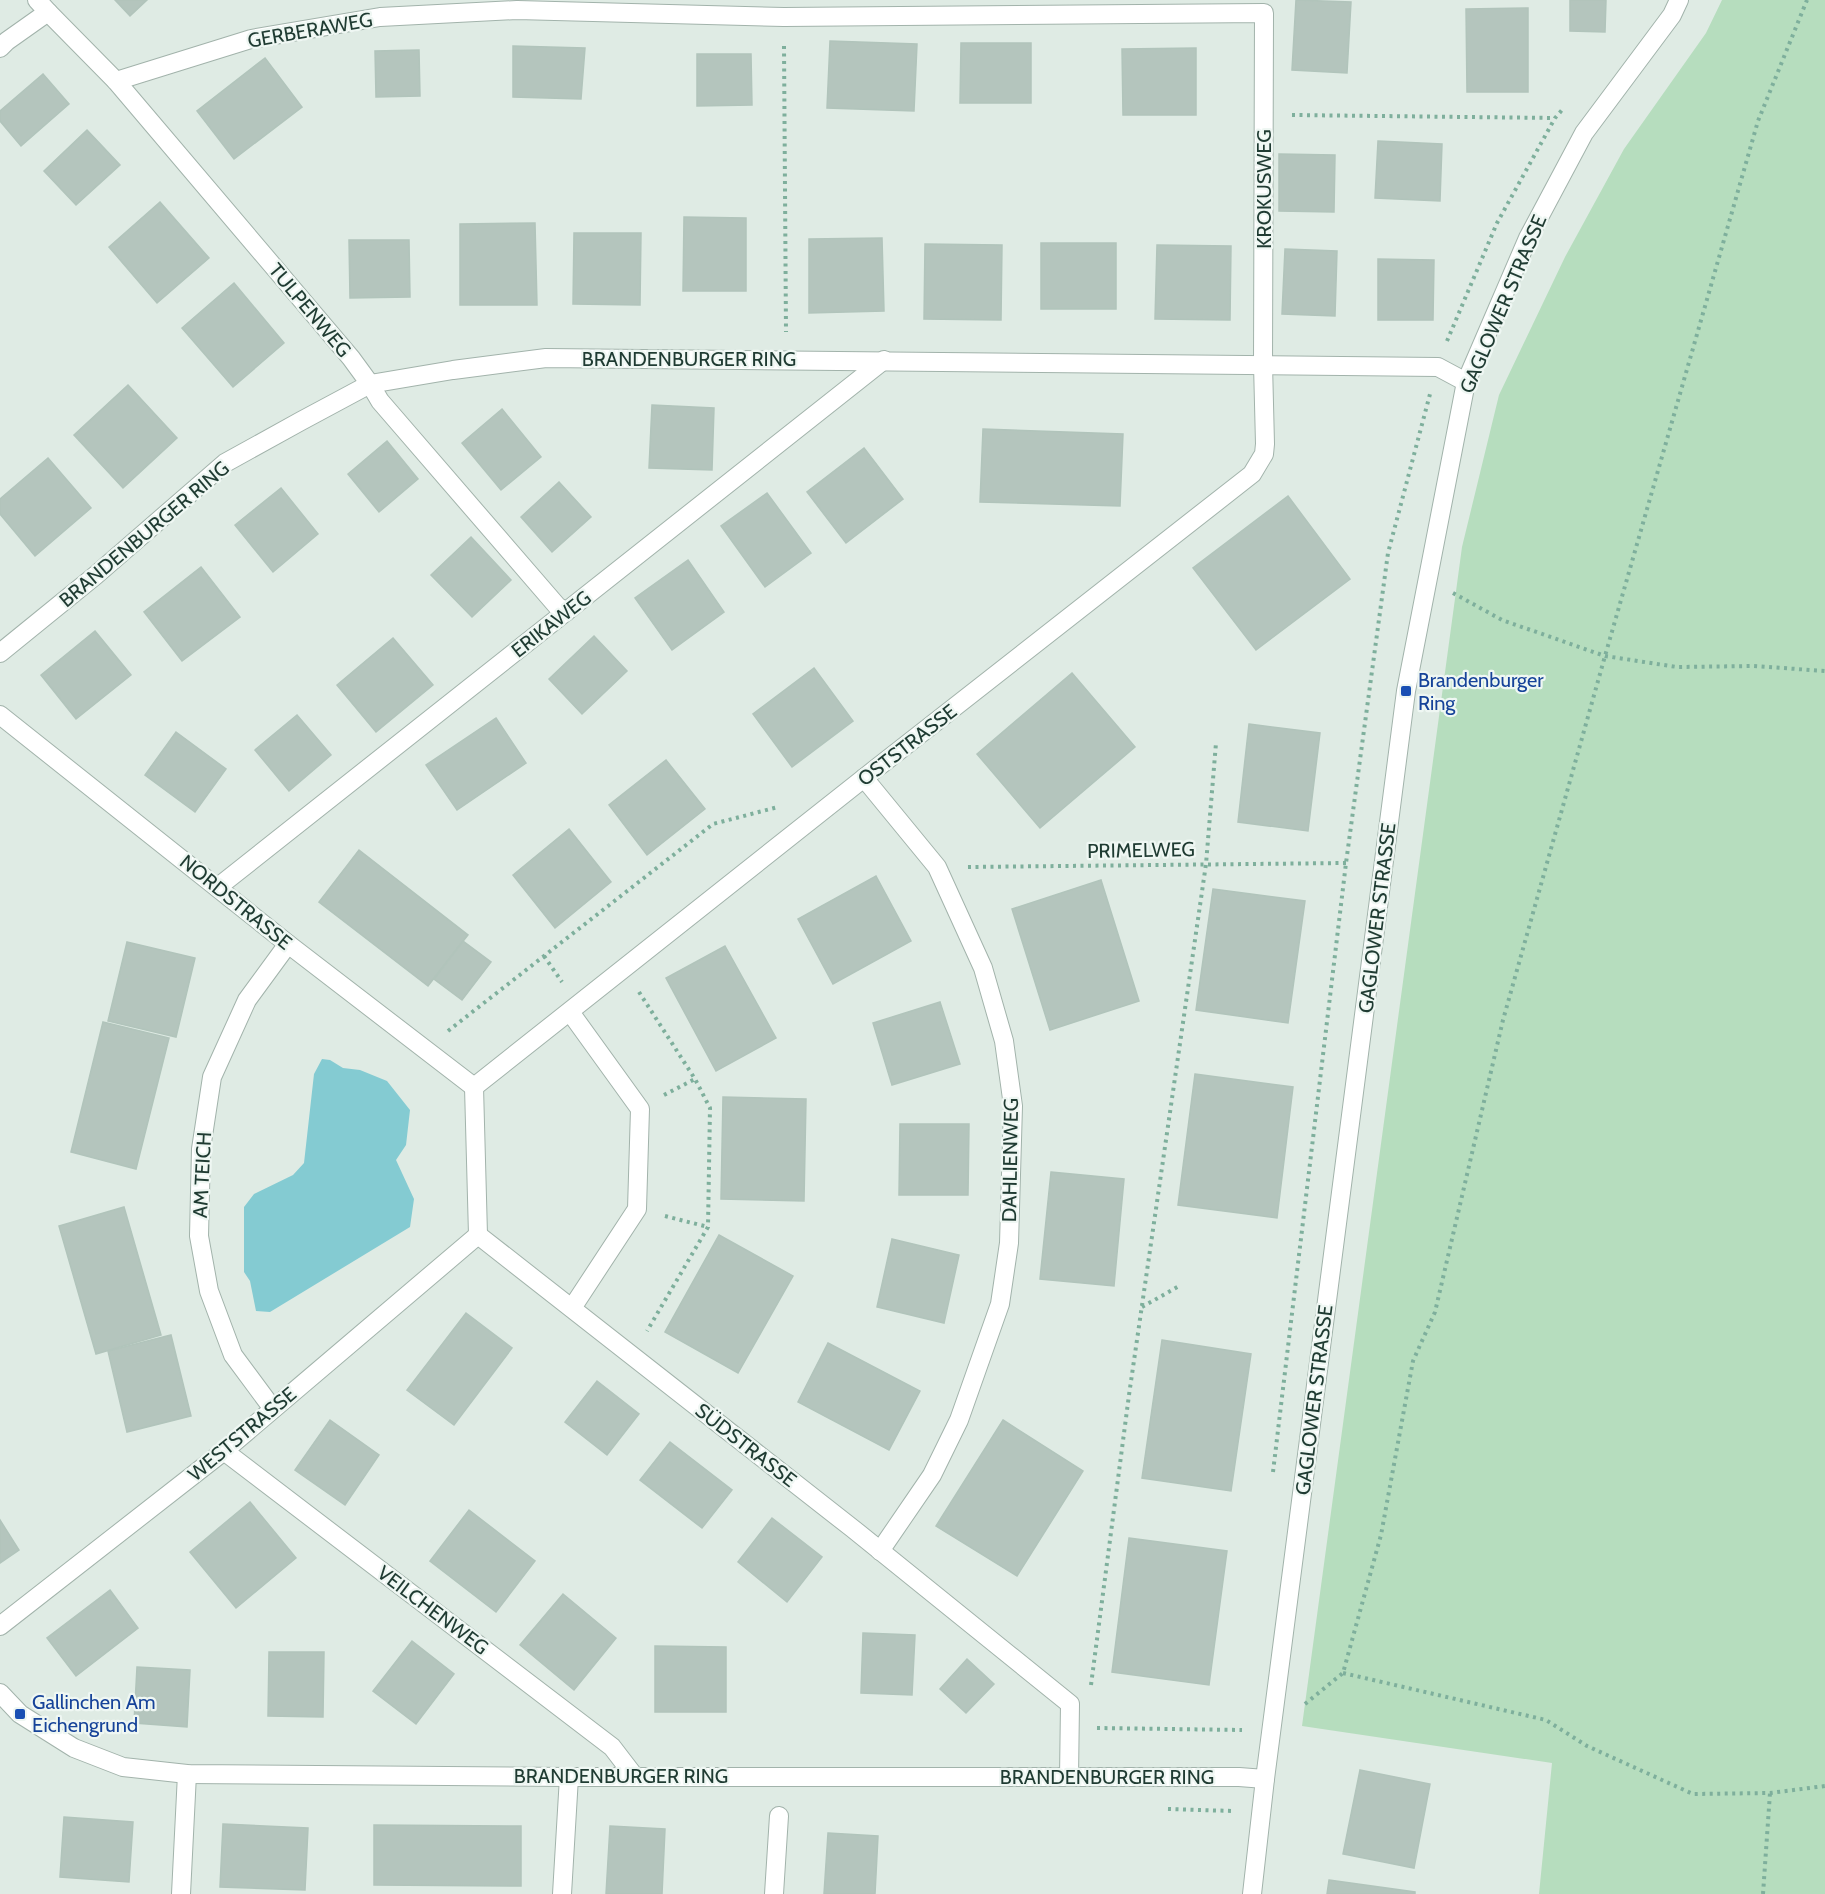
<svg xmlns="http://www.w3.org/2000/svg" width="1825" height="1894" font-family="Cabin,sans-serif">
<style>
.green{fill:#b6ddbe}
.water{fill:#84cbd2}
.building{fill:#b4c5bd;stroke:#b1c4bb;stroke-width:1.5}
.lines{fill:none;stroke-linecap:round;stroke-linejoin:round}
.service-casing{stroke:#a2b3ab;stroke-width:20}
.minor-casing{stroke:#a2b3ab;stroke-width:20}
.path{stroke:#7eaf9c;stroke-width:4;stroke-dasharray:3 4.5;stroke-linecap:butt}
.service{stroke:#fff;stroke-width:18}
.minor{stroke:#fff;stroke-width:18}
.transit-dot{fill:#1a4fb4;stroke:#eff7f3;stroke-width:2}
.labels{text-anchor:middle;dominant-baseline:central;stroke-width:4.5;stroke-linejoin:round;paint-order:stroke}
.street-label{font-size:20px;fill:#1f3b32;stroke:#eff7f3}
.transit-label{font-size:20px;fill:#164399;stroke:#eff7f3;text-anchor:start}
</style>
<rect width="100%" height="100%" fill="#dfebe4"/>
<polygon class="green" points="1722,0 1825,0 1825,1894 1539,1894 1552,1763 1302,1726 1462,547 1499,395 1565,257 1624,149 1706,33"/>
<polygon class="water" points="322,1059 330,1060 343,1068 360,1070 387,1081 410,1110 406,1145 396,1160 414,1199 410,1227 270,1312 256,1311 250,1281 244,1272 244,1207 254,1194 293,1175 304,1163 314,1074"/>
<g class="building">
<polygon points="115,0 147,0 130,16"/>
<polygon points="1296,0 1351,2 1347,73 1292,70"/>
<polygon points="1570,0 1606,0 1605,32 1570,31"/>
<polygon points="1528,8 1528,92 1467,92 1466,9"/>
<polygon points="830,41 917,44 914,111 827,108"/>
<polygon points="961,43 1031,43 1031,103 960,103"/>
<polygon points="513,46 585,48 581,99 513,97"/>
<polygon points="1196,48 1196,115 1123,115 1122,49"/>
<polygon points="419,50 420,96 376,97 375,51"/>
<polygon points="697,54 751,54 752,105 697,106"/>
<polygon points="265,58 302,107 234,159 197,111"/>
<polygon points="43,74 69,104 21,146 0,121 0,111"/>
<polygon points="87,130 120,165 76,205 44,171"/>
<polygon points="1378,141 1442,144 1440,201 1375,198"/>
<polygon points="1279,154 1335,155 1334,212 1279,211"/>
<polygon points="160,202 209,258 157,303 109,247"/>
<polygon points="684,217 746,218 746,291 683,291"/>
<polygon points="535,223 537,305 460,305 460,224"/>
<polygon points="574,233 641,233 640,305 573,304"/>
<polygon points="882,238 884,311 809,313 809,239"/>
<polygon points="349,240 409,240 410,297 350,298"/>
<rect x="1041" y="243" width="75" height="66"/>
<polygon points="925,244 1002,245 1001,320 924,319"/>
<polygon points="1157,245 1231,246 1230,320 1155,319"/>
<polygon points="1285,249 1337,251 1335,316 1282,314"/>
<polygon points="1378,259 1434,260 1433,320 1378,320"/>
<polygon points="234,283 284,343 233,387 182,328"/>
<polygon points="128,385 177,438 123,488 74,435"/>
<polygon points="652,405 714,408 712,470 649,468"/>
<polygon points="502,409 541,457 501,490 462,443"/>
<polygon points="983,429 1123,434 1120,506 980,502"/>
<polygon points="387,441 418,479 379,512 348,474"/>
<polygon points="864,448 903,499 846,543 807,492"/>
<polygon points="48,458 91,508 35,556 0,514 0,499"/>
<polygon points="559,482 591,517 552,552 521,517"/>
<polygon points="281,488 318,534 273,572 235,525"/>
<polygon points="767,493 811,553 765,587 721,526"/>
<polygon points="1288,496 1350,579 1256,650 1193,568"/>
<polygon points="471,537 511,580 472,617 431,575"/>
<polygon points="688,560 724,612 672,650 635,598"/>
<polygon points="201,567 240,617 182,661 144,612"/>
<polygon points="95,631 131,675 76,719 41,675"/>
<polygon points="594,636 627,671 582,714 549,679"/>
<polygon points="393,638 433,685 376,732 337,685"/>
<polygon points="814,668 853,721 792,767 753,714"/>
<polygon points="1072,673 1135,747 1040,828 977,754"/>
<polygon points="297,715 331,755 289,791 255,750"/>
<polygon points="496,718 526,763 457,810 426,765"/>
<polygon points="1249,724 1320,733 1308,831 1238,822"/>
<polygon points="176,732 226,769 195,812 145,775"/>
<polygon points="666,760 705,809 647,855 609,805"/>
<polygon points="569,829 611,882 555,928 513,875"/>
<polygon points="359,850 468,935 428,986 319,902"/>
<polygon points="876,876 911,941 833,984 798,919"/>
<polygon points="1101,880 1139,1001 1050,1030 1012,909"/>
<polygon points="1213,889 1305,901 1288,1023 1196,1010"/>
<polygon points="463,941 491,962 462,1000 434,979"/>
<polygon points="127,942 195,958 176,1037 108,1021"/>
<polygon points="725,946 776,1038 716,1071 666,978"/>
<polygon points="940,1002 960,1064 892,1085 873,1023"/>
<polygon points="103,1022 169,1038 136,1169 71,1152"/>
<polygon points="1195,1074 1293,1087 1277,1218 1178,1205"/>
<polygon points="723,1097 806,1099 804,1201 721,1199"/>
<polygon points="900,1124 969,1124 968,1195 899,1195"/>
<polygon points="1051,1172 1124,1179 1114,1286 1040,1279"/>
<polygon points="124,1207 161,1335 96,1354 59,1226"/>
<polygon points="719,1235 793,1276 738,1373 665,1332"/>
<polygon points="892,1239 959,1255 944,1323 877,1307"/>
<polygon points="466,1313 512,1348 454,1425 407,1390"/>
<polygon points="171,1335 191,1416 127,1432 108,1351"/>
<polygon points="1162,1340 1251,1354 1231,1491 1142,1478"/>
<polygon points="828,1343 920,1391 889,1450 798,1402"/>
<polygon points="597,1381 639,1414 607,1455 565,1422"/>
<polygon points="330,1420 379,1455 345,1505 295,1470"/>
<polygon points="1003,1420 1083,1471 1017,1576 936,1526"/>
<polygon points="670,1442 732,1490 702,1528 640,1480"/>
<polygon points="250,1502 296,1558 236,1608 190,1552"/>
<polygon points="469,1510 535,1561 496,1612 430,1561"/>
<polygon points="772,1518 822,1557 787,1602 738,1562"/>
<polygon points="0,1520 19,1550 0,1563"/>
<polygon points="1129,1538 1227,1551 1209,1685 1112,1672"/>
<polygon points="110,1590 138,1628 76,1676 47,1638"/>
<polygon points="563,1594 616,1638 574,1690 520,1645"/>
<polygon points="863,1633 915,1635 912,1695 861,1693"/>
<polygon points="412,1641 454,1674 416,1724 373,1691"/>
<polygon points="655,1646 726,1647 726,1712 655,1712"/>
<polygon points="269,1652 324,1652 323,1717 268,1716"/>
<polygon points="967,1659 994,1684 966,1713 940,1689"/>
<polygon points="137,1667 190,1670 187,1727 134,1723"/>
<polygon points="1360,1770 1430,1784 1414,1868 1343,1854"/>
<polygon points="64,1817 133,1822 129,1882 60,1877"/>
<polygon points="223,1824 308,1828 305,1890 220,1887"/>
<polygon points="374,1825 521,1826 521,1886 374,1885"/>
<polygon points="610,1826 665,1829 662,1894 606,1894"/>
<polygon points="828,1833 878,1836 875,1894 824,1894"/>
<polygon points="1329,1880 1415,1892 1415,1894 1327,1894"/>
</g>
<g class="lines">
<defs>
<g id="service">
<polyline points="370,384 380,401 557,606 566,612"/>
<polyline points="570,1012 640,1109 637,1209 572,1308"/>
<polyline points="181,1894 187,1774"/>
<polyline points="562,1894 569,1777"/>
</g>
<g id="minor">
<polyline points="48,12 116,81 351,358 370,384"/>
<polyline points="0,48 7,41 48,12 37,0"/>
<polyline points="116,81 251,39 380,17 517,10 784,17 1264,13 1263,364 1265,444 1264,454 1252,474 864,778 474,1087"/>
<polyline points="0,653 96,575 225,463 301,421 370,384 453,370 546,358 1438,367 1466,382"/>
<polyline points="0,715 288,944 474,1087"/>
<polyline points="864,778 937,867 983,968 1004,1041 1013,1106 1009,1243 1000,1304 959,1420 932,1475 880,1551"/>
<polyline points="218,887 884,360"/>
<polyline points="474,1087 478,1235"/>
<polyline points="478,1235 852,1528 1070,1704 1069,1777"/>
<polyline points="273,1409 233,1355 209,1291 199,1236 201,1149 212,1077 247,1000 288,944"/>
<polyline points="224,1451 612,1747 635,1777"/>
<polyline points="0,1626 224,1451 478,1235"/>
<polyline points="0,1693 20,1714 74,1748 123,1767 187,1774 569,1777 1239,1777 1265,1779"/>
<polyline points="774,1894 779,1816"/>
<polyline points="1252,1894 1265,1779 1406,691 1466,382 1528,238 1584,133 1672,15 1679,0"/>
</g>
</defs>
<use href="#service" class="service-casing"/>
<use href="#minor" class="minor-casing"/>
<g class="path">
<polyline points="784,46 786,332"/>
<polyline points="1292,115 1554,118"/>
<polyline points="1447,341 1497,223 1555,118 1562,110"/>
<polyline points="1453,593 1502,620 1605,656 1677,667 1754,666 1825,671"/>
<polyline points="968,867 1346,863"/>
<polyline points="544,956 562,982"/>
<polyline points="639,992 695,1079 710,1108 708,1227 647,1331"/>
<polyline points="448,1031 713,824 778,807"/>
<polyline points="664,1095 695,1079"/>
<polyline points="665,1216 708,1227"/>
<polyline points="1142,1307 1181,1285"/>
<polyline points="1273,1472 1346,863 1388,553 1430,394"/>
<polyline points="1343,1673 1546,1720 1587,1746 1693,1794 1770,1793 1825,1786"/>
<polyline points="1091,1685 1129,1395 1206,864 1216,743"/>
<polyline points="1305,1704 1343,1673 1381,1535 1413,1361 1435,1312 1503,1020 1605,656 1758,121 1807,0"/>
<polyline points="1097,1728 1242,1730"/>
<polyline points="1168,1809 1233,1811"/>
<polyline points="1763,1894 1770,1793"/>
</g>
<use href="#service" class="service"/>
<use href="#minor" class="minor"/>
</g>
<g class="transit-dot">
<rect x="1400" y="685" width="12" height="12" rx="3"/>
<rect x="14" y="1708" width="12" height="12" rx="3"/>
</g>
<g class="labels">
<g class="street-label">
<text transform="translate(310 30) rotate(-10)">GERBERAWEG</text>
<text transform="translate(1264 189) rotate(-90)">KROKUSWEG</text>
<text transform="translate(1503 304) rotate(-67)">GAGLOWER STRASSE</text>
<text transform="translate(310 310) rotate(50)">TULPENWEG</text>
<text x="689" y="359">BRANDENBURGER RING</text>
<text transform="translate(144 534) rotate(-40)">BRANDENBURGER RING</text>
<text transform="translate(551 624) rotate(-38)">ERIKAWEG</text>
<text transform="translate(907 745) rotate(-38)">OSTSTRASSE</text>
<text transform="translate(1141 850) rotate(-1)">PRIMELWEG</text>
<text transform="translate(236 902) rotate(39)">NORDSTRASSE</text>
<text transform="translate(1377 918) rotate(-83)">GAGLOWER STRASSE</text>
<text transform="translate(1010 1160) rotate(-89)">DAHLIENWEG</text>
<text transform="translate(202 1175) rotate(-87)">AM TEICH</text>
<text transform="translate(1314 1400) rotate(-83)">GAGLOWER STRASSE</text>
<text transform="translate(242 1434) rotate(-40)">WESTSTRASSE</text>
<text transform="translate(746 1445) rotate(38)">SÜDSTRASSE</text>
<text transform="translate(433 1610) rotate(37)">VEILCHENWEG</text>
<text x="621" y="1776">BRANDENBURGER RING</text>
<text x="1107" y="1777">BRANDENBURGER RING</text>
</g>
<g class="transit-label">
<text x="1418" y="680">Brandenburger<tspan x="1418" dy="23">Ring</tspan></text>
<text x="32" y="1702">Gallinchen Am<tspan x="32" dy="23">Eichengrund</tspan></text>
</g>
</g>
</svg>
